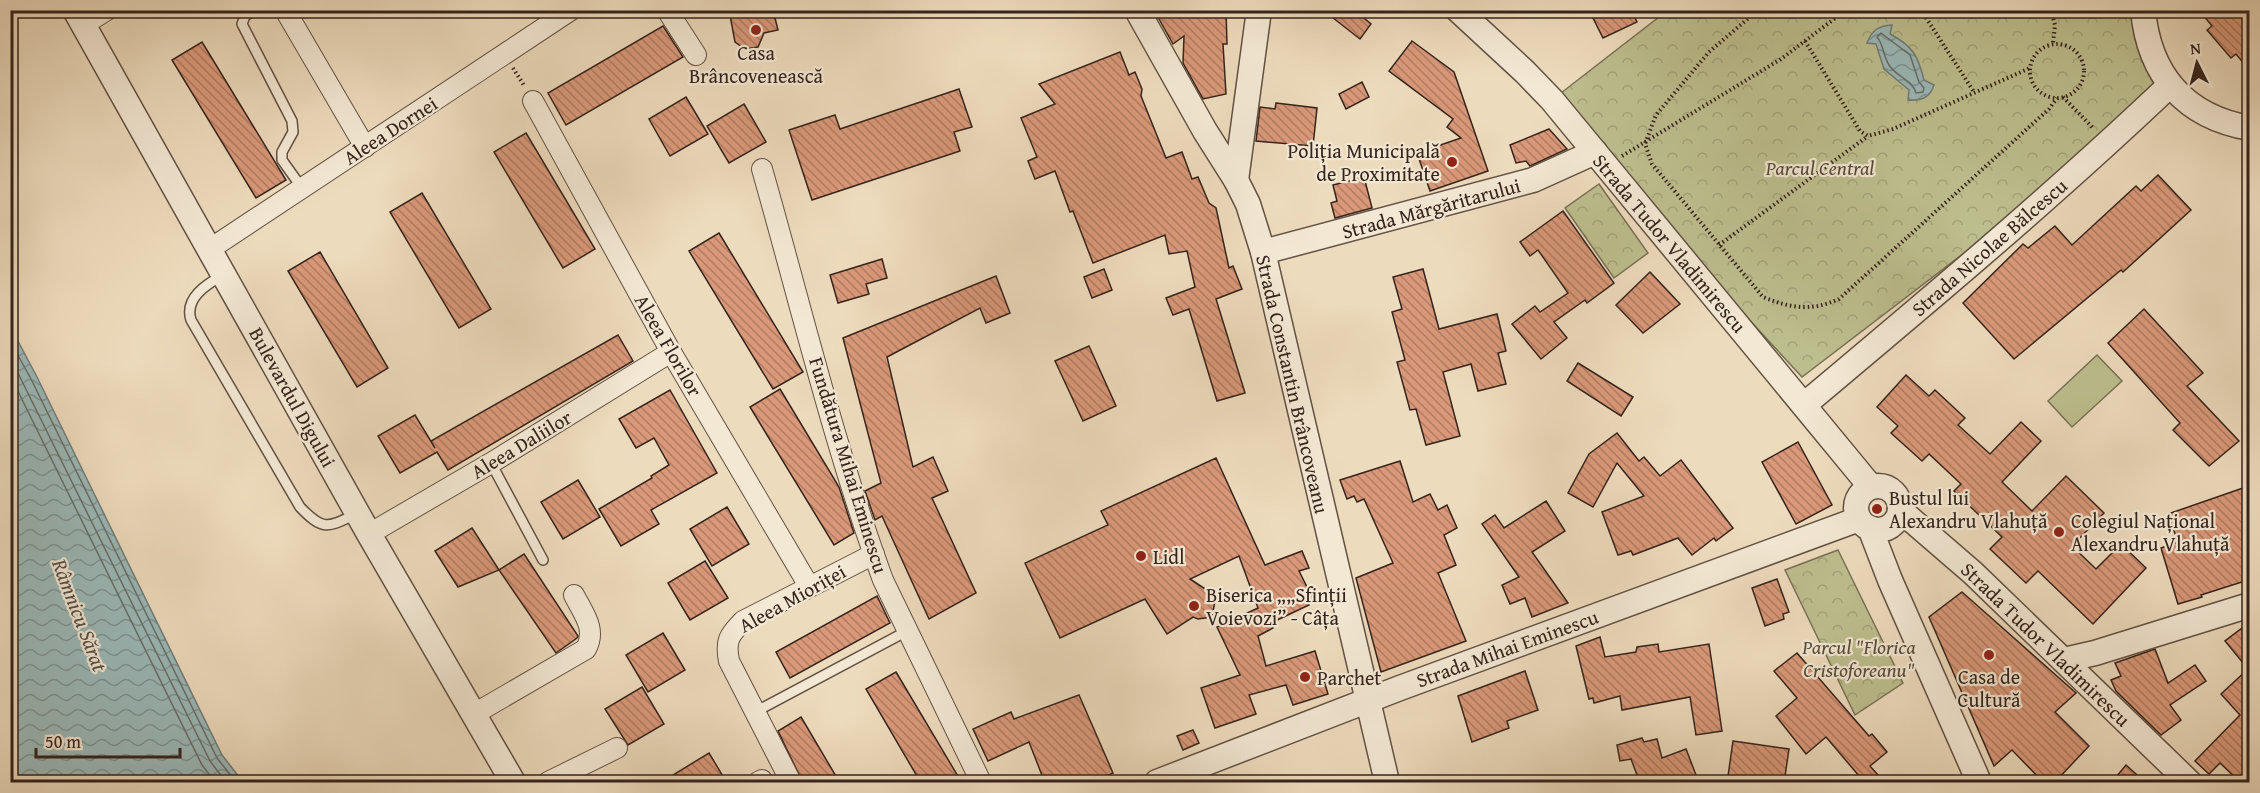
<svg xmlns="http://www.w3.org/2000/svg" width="2260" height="793" font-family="'Gentium Book Plus',serif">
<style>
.forest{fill:url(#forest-crowns);stroke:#797055;stroke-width:1.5}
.garden{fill:#bdbe8e;stroke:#797055;stroke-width:1.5}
.water{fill:url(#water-waves);stroke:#727d7a;stroke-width:1.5}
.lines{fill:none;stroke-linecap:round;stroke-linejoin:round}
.shore{stroke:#686e6a;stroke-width:1.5}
.building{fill:url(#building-back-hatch);stroke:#35231c;stroke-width:1.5}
.service-casing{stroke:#635144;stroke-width:12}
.minor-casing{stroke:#635144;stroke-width:22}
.tertiary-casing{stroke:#635144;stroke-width:27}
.path{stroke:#35231c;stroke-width:4;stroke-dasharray:1.5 3;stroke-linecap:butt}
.service{stroke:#f3e8d4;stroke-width:9}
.minor{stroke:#f3e8d4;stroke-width:20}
.tertiary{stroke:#f3e8d4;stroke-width:24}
.poi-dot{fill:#8f2418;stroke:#f3e8d4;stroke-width:2}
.labels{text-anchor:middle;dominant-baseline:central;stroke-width:4.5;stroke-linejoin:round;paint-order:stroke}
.poi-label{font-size:20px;fill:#35231c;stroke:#f3e8d4;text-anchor:start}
.street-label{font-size:20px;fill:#35231c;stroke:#f3e8d4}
.park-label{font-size:20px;font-style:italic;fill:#574a38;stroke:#f3e8d4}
.water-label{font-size:21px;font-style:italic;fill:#54504b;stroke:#f3e8d4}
</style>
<defs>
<pattern id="forest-crowns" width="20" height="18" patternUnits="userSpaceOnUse" patternTransform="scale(1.5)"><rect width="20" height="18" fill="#bdbe8e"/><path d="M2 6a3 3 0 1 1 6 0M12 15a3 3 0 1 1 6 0" fill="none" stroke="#a3a37a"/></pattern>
<pattern id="water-waves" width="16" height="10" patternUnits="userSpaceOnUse" patternTransform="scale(1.5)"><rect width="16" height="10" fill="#9bb9b9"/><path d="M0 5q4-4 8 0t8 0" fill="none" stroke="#7f9696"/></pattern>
<pattern id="building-back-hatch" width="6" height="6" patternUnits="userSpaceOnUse" patternTransform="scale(1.5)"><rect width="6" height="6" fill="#d99879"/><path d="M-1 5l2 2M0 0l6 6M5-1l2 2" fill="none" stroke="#b17c62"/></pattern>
</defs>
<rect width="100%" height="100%" fill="#eddbbd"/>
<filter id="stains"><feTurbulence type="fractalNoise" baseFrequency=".00333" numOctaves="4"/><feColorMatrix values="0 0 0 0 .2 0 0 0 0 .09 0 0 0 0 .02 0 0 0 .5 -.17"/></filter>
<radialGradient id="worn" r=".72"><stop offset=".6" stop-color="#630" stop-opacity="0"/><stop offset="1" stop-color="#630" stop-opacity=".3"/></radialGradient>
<g class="forest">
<polygon points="1668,10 2143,11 2170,85 2108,143 1802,377 1606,165 1552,100"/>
<polygon points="1599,184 1648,253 1614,278 1565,208"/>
<polygon points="1838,550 1903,683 1855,715 1785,570"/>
</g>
<polygon class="garden" points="2097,355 2122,381 2072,427 2048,401"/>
<g class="water">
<path d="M1892,25L1890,34C1913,46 1918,56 1924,80L1934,85C1930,98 1921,101 1908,100L1909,90L1884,69L1876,44L1867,43C1872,30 1878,26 1892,25Z"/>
<polygon points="11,328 37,377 222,755 243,782 11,782"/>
</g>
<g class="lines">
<g class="shore">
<path d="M1881,33L1910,55L1919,82L1924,88L1923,92L1916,93C1912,79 1896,77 1889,65C1883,56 1884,45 1877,37Z"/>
<polyline points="10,341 31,379 217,758 236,782"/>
<polyline points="10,357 210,761 226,782"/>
<polyline points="10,375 202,765 215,782"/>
</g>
</g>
<g class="building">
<polygon points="729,10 773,10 778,30 764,33 758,47 745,49 735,42"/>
<polygon points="1154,10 1226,10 1227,44 1223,44 1226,94 1203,99 1183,63 1184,36 1173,44"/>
<polygon points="1323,10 1354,10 1371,24 1360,39"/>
<polygon points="1589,10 1631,10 1637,22 1603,38"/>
<polygon points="2199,10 2250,10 2250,71 2236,54 2231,58 2207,30 2212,26"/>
<polygon points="663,26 683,57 566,125 548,93"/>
<polygon points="1412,41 1454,72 1488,171 1430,191 1417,153 1461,138 1447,127 1453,119 1389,71"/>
<polygon points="202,42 286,180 256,198 172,60"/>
<polygon points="1120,52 1129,75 1135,72 1142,89 1141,96 1166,158 1182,152 1192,179 1198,177 1209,203 1216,208 1229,268 1233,266 1242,289 1216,299 1245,393 1217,401 1189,309 1173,315 1166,298 1195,287 1187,251 1169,254 1165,235 1093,263 1073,211 1070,212 1055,171 1035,179 1028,161 1037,157 1021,118 1055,104 1039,84"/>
<polygon points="1362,82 1369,97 1346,109 1339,94"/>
<polygon points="959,89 972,127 954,132 960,151 812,200 789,130 835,115 840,129"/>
<polygon points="686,97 708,134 670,156 649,119"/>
<polygon points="1276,103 1317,108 1313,146 1256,141 1260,107 1275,109"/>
<polygon points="744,104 766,142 729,163 707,126"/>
<polygon points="1549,129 1567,149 1530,166 1526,161 1516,163 1510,145"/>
<polygon points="526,133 595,249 563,268 494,152"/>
<polygon points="2158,175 2191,210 2123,272 2121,270 2014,359 1963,303 2023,244 2028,248 2055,226 2072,245 2136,186 2141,191"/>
<polygon points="1364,177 1372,208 1335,218 1331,203 1337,201 1333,185"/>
<polygon points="422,193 491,309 459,328 390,212"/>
<polygon points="1563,211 1614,283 1587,303 1585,300 1554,322 1567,338 1541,359 1512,324 1535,306 1540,312 1568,293 1538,250 1530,256 1520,242"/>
<polygon points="719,233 803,372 773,389 689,251"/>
<polygon points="320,252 388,368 357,387 288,271"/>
<polygon points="882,259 887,278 866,284 869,294 838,303 830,275"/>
<polygon points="1104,269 1112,290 1092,298 1084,277"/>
<polygon points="1423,269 1439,329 1497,314 1506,351 1498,353 1506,384 1478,391 1471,364 1443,372 1460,436 1426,445 1416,409 1410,410 1397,362 1405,360 1392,312 1402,309 1393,277"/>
<polygon points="1650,272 1680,304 1643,333 1616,305"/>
<polygon points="996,276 1010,313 986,323 980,308 887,357 913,467 933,457 948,491 932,498 976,593 929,619 882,516 875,520 865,491 881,483 843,338"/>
<polygon points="2144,309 2203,373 2187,386 2239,441 2209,466 2173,430 2180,423 2108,343"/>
<polygon points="618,335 633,361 448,470 437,452 400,473 378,436 415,415 435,448 431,441"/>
<polygon points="1089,346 1116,406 1083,421 1055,361"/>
<polygon points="1578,363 1633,397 1621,416 1567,381"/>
<polygon points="1906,375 1929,396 1935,390 1965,418 1958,425 1990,454 2021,422 2041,441 2002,482 2032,511 2066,476 2104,513 2072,546 2096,569 2121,544 2146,568 2093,624 2038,571 2026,583 1990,549 2002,537 1954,491 1961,484 1929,454 1922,461 1891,433 1898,426 1877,407"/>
<polygon points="780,389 839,487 854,533 834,545 750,407"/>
<polygon points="670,390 717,473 651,510 659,524 621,546 599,509 652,478 651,476 669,465 654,438 636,448 619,419"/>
<polygon points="1617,433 1639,461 1644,457 1660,476 1681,460 1733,528 1716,541 1714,538 1692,555 1678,538 1633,555 1631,551 1618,555 1602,512 1644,496 1617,463 1593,507 1568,493 1589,454"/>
<polygon points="1798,442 1832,505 1796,524 1762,462"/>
<polygon points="1216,458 1265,565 1302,551 1309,568 1299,571 1313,599 1307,602 1309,605 1271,623 1273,628 1258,636 1266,666 1315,651 1328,694 1293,705 1286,685 1249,695 1256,714 1215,728 1201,688 1240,675 1217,627 1258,608 1239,556 1190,579 1213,594 1215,601 1212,617 1198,619 1193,617 1167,634 1145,599 1060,638 1025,563 1108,525 1101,511"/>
<polygon points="1400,461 1413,502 1430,494 1438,510 1447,505 1457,528 1444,535 1456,565 1438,573 1466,641 1381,672 1356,578 1393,563 1364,499 1357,502 1354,496 1347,499 1340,480"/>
<polygon points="578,480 600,517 563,539 541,502"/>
<polygon points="2243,488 2250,508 2250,576 2244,577 2245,581 2201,595 2202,597 2178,604 2161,548 2178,542 2168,514"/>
<polygon points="1546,501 1565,531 1532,552 1568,603 1532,617 1525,598 1510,604 1502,585 1519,577 1482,524 1495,515 1504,528"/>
<polygon points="727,507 749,544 712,566 690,529"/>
<polygon points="472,528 499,570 458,587 435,551"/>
<polygon points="524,554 578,636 577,638 556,653 499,570"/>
<polygon points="705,561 728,598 690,620 668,583"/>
<polygon points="1777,579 1789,612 1783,614 1784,619 1765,626 1752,588"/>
<polygon points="1962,592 2076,693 2055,712 2089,746 2054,783 2044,783 2012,750 1994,766 1929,617"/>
<polygon points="877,596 890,623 790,678 776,652"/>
<polygon points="2250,622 2250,775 2241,783 2220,763 2209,774 2195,761 2240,715 2221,694 2248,669 2225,641"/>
<polygon points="663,633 685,670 648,692 626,655"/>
<polygon points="1600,637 1605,657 1636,652 1637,647 1658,644 1659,652 1709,644 1722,731 1696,735 1690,697 1622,710 1620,696 1594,703 1593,698 1589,699 1576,646"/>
<polygon points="2155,649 2168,683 2195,665 2206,681 2170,705 2181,720 2161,735 2116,691 2111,680 2121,676 2115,663"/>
<polygon points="1797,653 1869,736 1872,734 1887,752 1870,766 1885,783 1865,783 1826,737 1806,754 1776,716 1797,698 1774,671"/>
<polygon points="1525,671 1538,710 1507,721 1509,728 1472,742 1458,696"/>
<polygon points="896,672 962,783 921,783 866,689"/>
<polygon points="642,687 664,724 628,745 605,709"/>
<polygon points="1079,695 1113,773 1091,783 1045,783 1029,742 988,761 973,729 1011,712 1014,719"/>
<polygon points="801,717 840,783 803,783 778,731"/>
<polygon points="1193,730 1199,743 1183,750 1177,736"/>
<polygon points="1642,738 1644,742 1657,739 1662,758 1686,749 1696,775 1675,783 1640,783 1631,759 1620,761 1617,745"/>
<polygon points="1733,741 1789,749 1784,783 1727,783"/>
<polygon points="709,753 727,783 660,783"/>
<polygon points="2126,765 2146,783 2111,783"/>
</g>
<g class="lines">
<defs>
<g id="service">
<polyline points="254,10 245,16 242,24 292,121 293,132 282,152 282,160 302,188"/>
<path d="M223,275C207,284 184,298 191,320L300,507C323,531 327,528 356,514"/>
<polyline points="491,463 543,560"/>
<polyline points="755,712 909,630"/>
</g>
<g id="minor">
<polyline points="285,10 365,147"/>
<polyline points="667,10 696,55"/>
<polyline points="83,25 107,10"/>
<polyline points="533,101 671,352 809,586"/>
<path d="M762,169C801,306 834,446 883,580L981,782"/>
<polyline points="210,249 571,10"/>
<polyline points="369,534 491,463 671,352"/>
<path d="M474,714L586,649C597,629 583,613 574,595"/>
<polyline points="548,782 617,748"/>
<polyline points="758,782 762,780"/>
<path d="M791,782L729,661C725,641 729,635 743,621L874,554"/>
</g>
<g id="tertiary">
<polyline points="75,10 369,534 513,782"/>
<polyline points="1137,10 1205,131 1236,180 1248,204 1263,252 1387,782"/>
<polyline points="1458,10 1525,72 1552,100 1871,487"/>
<path d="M2143,10C2149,75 2185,117 2250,128"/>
<polyline points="1236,180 1259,10"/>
<polyline points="1263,252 1533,180 1595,152"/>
<path d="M1804,405C1928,301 2052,197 2170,85"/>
<circle cx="1878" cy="508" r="22"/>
<polyline points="1900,510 1973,573 2189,782"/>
<polyline points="1870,528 1890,580 1979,782"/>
<polyline points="2064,660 2095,653 2250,605"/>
<polyline points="1157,782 1400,688 1859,519"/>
</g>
</defs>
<use href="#service" class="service-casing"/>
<use href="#minor" class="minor-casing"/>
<use href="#tertiary" class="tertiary-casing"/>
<g class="path">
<path d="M1758,10L1709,52L1656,115L1645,144L1652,164L1763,297C1791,308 1810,312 1839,299L2049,109L2057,98"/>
<polyline points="1921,10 1974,92"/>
<polyline points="2051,10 2055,25 2053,43"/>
<polyline points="1805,41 1860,131 1868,136 1893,129 2030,68"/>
<circle cx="2057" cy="71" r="27"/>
<polyline points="513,68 525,87"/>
<polyline points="2063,97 2094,129"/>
<polyline points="1622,156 1781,59 1846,10"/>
<polyline points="1719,245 1868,136"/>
</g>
<use href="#service" class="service"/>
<use href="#minor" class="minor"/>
<use href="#tertiary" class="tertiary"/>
</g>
<g class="poi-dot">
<circle cx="756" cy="30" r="6"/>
<circle cx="1452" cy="162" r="6"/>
<circle cx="1877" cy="509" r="6"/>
<circle cx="2059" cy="532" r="6"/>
<circle cx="1141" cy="556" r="6"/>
<circle cx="1194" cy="606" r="6"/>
<circle cx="1989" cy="655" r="6"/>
<circle cx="1305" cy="677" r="6"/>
</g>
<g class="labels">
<g class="poi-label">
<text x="756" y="52" text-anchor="middle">Casa<tspan x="756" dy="23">Brâncovenească</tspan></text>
<text x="1440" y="150" text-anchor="end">Poliția Municipală<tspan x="1440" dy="23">de Proximitate</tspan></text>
<text x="1889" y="497">Bustul lui<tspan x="1889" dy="23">Alexandru Vlahuță</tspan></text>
<text x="2071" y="520">Colegiul Național<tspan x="2071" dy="23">Alexandru Vlahuță</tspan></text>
<text x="1153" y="556">Lidl</text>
<text x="1206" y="594">Biserica „„Sfinții<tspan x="1206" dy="23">Voievozi” - Câța</tspan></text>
<text x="1989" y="676" text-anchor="middle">Casa de<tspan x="1989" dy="23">Cultură</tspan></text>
<text x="1317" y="677">Parchet</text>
</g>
<g class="street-label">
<text transform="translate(390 130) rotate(-33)">Aleea Dornei</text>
<text transform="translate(1431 208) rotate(-15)">Strada Mărgăritarului</text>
<text transform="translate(1670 243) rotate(50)">Strada Tudor Vladimirescu</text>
<text transform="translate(1989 247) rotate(-41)">Strada Nicolae Bălcescu</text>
<text transform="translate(669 345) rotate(60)">Aleea Florilor</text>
<text transform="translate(1293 384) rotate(77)">Strada Constantin Brâncoveanu</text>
<text transform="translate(293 397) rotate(61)">Bulevardul Digului</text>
<text transform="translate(521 444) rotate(-31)">Aleea Daliilor</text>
<text transform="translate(849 465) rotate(73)">Fundătura Mihai Eminescu</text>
<text transform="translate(792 598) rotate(-29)">Aleea Mioriței</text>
<text transform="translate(2046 644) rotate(44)">Strada Tudor Vladimirescu</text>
<text transform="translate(1507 648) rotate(-20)">Strada Mihai Eminescu</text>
</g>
<g class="park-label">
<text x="1820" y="167">Parcul Central</text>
<text x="1859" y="646">Parcul "Florica<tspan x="1859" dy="23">Cristoforeanu"</tspan></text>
</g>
<g class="water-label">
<text transform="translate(80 615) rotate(69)">Râmnicu Sărat</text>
</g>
</g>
<rect width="2260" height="793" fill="none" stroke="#eddbbd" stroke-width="36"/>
<rect x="12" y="12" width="2236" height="769" fill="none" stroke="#35231c" stroke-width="3"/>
<rect x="18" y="18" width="2224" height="757" fill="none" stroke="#35231c" stroke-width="1.5"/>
<g transform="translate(2197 63) rotate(354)" stroke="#f3e8d4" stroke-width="4.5" paint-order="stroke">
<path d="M0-4.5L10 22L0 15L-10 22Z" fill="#35231c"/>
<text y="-9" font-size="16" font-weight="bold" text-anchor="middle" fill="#35231c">N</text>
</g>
<path d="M36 748v9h144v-9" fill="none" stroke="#35231c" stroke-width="3"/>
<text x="45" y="748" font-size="18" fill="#35231c" stroke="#f3e8d4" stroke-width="4.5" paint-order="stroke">50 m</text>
<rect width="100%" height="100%" filter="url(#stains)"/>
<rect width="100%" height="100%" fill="url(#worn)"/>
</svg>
